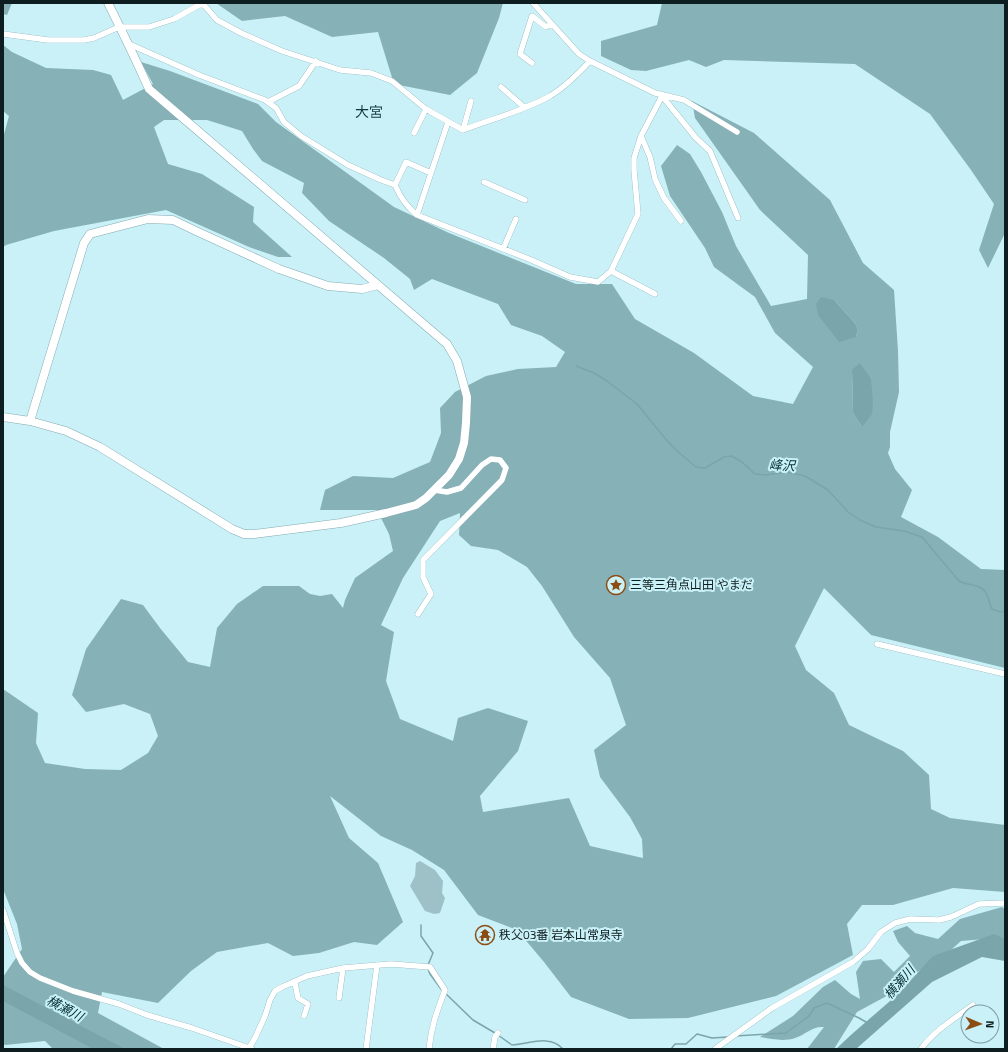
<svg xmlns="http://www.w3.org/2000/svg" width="1008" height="1052" font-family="'Titillium Web','Noto Sans JP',sans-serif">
<rect width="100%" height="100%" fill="#c9f1f7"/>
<!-- green -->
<path fill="#9dc1c6" d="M 420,861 L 435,870 L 443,881 L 442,893 L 445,898 L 440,913 L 434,914 L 425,911 L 410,886 L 415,876 L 416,863 Z"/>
<!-- forest -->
<path fill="#86b1b7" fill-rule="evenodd" d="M 3,3 L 12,3 L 7,15 L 3,14 Z
M 216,3 L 503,3 L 499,18 L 477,73 L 450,95 L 394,84 L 378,32 L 332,37 L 285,16 L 242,21 Z
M 662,3 L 1005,3 L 1005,233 L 988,268 L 979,250 L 994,204 L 971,170 L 930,114 L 855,64 L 724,60 L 706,67 L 689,60 L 646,71 L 631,70 L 601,56 L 601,41 L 657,25 Z
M 3,45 L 12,52 L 46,68 L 93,70 L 111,75 L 123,100 L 153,84 L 141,62 L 170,71 L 258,104 L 276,122 L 394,207 L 449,233 L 576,284 L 612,284 L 635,319 L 694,353 L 753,396 L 793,404 L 813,367 L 775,333 L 755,297 L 714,267 L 705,248 L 670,196 L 661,166 L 677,145 L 690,154 L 701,172 L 722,212 L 736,246 L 771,306 L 807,299 L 808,255 L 760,210 L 695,118 L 692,101 L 754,133 L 830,200 L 863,263 L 894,290 L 898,351 L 899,392 L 890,432 L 890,447 L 888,453 L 895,469 L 912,490 L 901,517 L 938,537 L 981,569 L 1005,570 L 1005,668 L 871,635 L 824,588 L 795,646 L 806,670 L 834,693 L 849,725 L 903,751 L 929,775 L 931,809 L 950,818 L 1005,825 L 1005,892 L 953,888 L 893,905 L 862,905 L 847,924 L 853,955 L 776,996 L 688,1018 L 629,1019 L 571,997 L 544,962 L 517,930 L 478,915 L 444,870 L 412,850 L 381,836 L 330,796 L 349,838 L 378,863 L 403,922 L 377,945 L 354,942 L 319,953 L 293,956 L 268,943 L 217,952 L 191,971 L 158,1003 L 102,992 L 98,1013 L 164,1049 L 53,1049 L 45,1041 L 5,1045 L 3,1043 L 3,977 L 22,949 L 17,924 L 3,889 L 3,689 L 38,713 L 36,743 L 45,763 L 85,769 L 121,770 L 148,753 L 158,736 L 150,714 L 124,704 L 86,712 L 72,695 L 86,649 L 121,599 L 143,605 L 160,628 L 188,662 L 210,667 L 217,628 L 237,604 L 263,586 L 299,586 L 310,594 L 320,596 L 332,594 L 343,608 L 345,600 L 355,578 L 393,551 L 389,534 L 377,510 L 320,510 L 325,490 L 353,476 L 393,478 L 430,462 L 441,433 L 440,408 L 455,392 L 486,376 L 518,369 L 556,367 L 565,352 L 542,336 L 511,325 L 498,304 L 432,279 L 414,290 L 410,279 L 384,258 L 329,221 L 302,193 L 304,183 L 262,161 L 253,149 L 242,131 L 207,120 L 164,120 L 154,127 L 168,164 L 202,174 L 254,207 L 253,222 L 292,257 L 278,257 L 249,247 L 166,210 L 54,231 L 6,245 L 3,247 L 3,138 L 9,116 L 3,111 ZM 834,300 L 855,323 L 858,329 L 856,337 ZM 852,370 L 862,427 L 853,413 ZM 460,513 L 459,535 L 471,546 L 498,550 L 527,567 L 542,586 L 574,637 L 610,678 L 626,725 L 594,750 L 600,777 L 630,817 L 642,839 L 643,858 L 590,846 L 569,798 L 483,812 L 480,796 L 518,751 L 528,721 L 488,708 L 458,718 L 453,741 L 400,719 L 386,681 L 394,632 L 381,625 L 403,578 L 440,521 Z
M 1002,907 L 1005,909 L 1005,940 L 997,938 L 961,941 L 942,958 L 917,972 L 894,992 L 857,1012 L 834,1049 L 807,1049 L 824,1027 C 812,1026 805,1035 795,1038 C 784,1042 771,1039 760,1037 L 793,1016 L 823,987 L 835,980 L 851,994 L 860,999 L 856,972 L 863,961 L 881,959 L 894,972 L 910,956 L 898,942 L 893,931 L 907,926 L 915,933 L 938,939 L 960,919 Z"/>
<!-- water -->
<path fill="#7aa5aa" d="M 821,297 L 834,300 L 855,323 L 858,329 L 856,337 L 839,342 L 818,315 L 816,304 Z
M 860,363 L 871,379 L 873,402 L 872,414 L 862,427 L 853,413 L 852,370 Z
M 994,934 L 1005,939 L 1005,961 L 982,957 L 932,982 L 856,1049 L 836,1049 L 852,1034 L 897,995 L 933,956 Z
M 3,985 L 125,1049 L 93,1049 L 86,1045 L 3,1001 Z"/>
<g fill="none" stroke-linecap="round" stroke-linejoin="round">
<!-- stream -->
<path stroke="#7aa5aa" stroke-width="1.5" d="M 576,366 L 594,373 L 607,381 L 637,404 L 664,437 L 676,450 L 696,467 L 705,468 L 724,457 L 732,456 L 742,462 L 755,474 L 766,475 L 787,472 L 805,476 L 828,490 L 848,512 L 860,520 L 876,527 L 904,531 L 922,537 L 959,581 C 968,586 980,583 986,593 C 989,597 989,603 992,609 L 1000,612 L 1005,611
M 421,925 L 421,936 L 433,953 L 428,965
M 428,969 L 430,974 L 441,989
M 445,993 L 473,1020 L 495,1033
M 498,1035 L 512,1045 C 529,1044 550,1034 563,1049
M 735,1036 L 786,1033 L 809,1016 L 814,1008 L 827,1003 L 859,1018 L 866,1022
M 671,1049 L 675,1044 L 686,1044 L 697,1034 L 712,1038 L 728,1037"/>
<!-- street casing -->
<g stroke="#85abb1" stroke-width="6">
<path id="street" d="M 533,3 L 579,54 L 590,61 L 655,93 L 684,100 L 737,132
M 3,34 L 48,40 L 84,40 L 94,38 L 119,27 L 149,27 L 174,19 L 199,5 L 204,5 L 217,20 L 241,33 L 282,51 L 340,70 L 371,73 L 392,81 L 426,109 L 463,130 C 492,119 523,111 550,96 C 565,87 578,74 590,61
M 129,44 L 199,75 L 265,100 L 276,108 L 284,122 L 301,136 L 348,165 L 381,180 L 395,185 C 400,197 407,207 417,215 L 529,259 L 570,277 L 598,282 L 611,271 L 638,214 L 634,170 L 634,158 L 641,136 L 662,96
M 532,63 L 520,54 L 532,16 L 546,27 L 551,24
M 501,87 L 524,107
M 662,96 L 696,138 L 710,151 L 738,218
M 268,102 L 299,86 L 316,61
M 463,130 L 471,101
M 414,133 L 426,109
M 641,136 L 650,157 L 655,179 L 664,198 L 681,221
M 484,182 L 525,200
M 395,185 L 406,162 L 431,173
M 417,215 L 448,122
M 503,249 L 516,219
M 611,271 L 655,294
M 418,614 L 431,594 L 423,577 L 423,560 L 502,480 L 506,468 L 500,460 L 491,459 L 482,465 L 461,488 L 447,492 L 434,490
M 877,644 L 1005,674
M 3,910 L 17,953 L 22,963 L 30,972 L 40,978 L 73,991 L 119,1004 L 147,1015 L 192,1028 L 252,1049
M 295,983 L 298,998 L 308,1004 L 304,1016
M 339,998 L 343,968
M 249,1048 L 255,1038 L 265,1016 L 270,1000 L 275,991 L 282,987 L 307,976 L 343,968 L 391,964 L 430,967 L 445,990 C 437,1011 431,1027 429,1049
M 366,1049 L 377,965
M 493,1049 L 495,1037 L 498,1033
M 715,1049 L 772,1008 L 853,962 L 868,949 L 881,932 L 895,923 L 910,919 L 939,920 L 951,917 L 979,904 L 1005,903
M 921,1049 C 934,1031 955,1018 973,1005"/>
</g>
<!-- secondary casing -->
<g stroke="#85abb1" stroke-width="9">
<path id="secondary" d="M 3,417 L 30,421 L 66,431 L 100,447 L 232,529 L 244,534 L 254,534 L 341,523 L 386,513 L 416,505 L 426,498 L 449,475 L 459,459 L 464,443 L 466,423 L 467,397 L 457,361 L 447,344 L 149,89 C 136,60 122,31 108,3
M 30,421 L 84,243 L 90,234 L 148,219 L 173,220 L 196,231 L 279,269 L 328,286 L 362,289 L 378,285"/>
</g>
<!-- street -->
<use href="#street" stroke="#fff" stroke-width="5.5"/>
<!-- secondary -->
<use href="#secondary" stroke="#fff" stroke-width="8"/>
</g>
<!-- icons -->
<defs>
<g id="sight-ring" transform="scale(1)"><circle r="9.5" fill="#c9f1f7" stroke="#8c4d14" stroke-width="1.5"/><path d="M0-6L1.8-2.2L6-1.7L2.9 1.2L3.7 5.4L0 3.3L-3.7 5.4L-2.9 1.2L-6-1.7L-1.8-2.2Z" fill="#8c4d14"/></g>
<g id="temple-ring" transform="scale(1)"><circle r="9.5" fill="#c9f1f7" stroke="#8c4d14" stroke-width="1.5"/><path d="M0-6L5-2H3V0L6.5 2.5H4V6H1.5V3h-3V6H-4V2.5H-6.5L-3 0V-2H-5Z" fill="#8c4d14"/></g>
</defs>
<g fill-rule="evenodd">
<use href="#sight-ring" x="616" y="585"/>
<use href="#temple-ring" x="485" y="935"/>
</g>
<g text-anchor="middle" stroke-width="4" stroke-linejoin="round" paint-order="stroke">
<!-- poi labels -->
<g font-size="12" fill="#0e1d1f" stroke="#c9f1f7" text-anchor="start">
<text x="630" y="589">三等三角点山田 やまだ</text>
<text x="499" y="939">秩父03番 岩本山常泉寺</text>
</g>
<!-- water labels -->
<g font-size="13" font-style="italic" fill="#043035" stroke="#c9f1f7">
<text transform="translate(782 465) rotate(2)" y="5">峰沢</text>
<text transform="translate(899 982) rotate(-49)" y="5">横瀬川</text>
<text transform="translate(65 1008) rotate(28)" y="5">横瀬川</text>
</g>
<!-- quarter labels -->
<g font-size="14" fill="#11363a" stroke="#c9f1f7">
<text x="369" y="117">大宮</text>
</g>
</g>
<!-- border -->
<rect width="1008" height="1052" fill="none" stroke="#0e1d1f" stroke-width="8"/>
<!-- north arrow -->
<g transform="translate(980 1024) rotate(92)"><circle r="19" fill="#c9f1f7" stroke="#7e9ca1"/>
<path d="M0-3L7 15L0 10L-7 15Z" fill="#8c4d14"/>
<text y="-6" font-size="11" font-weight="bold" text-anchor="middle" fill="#0e1d1f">N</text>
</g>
</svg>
